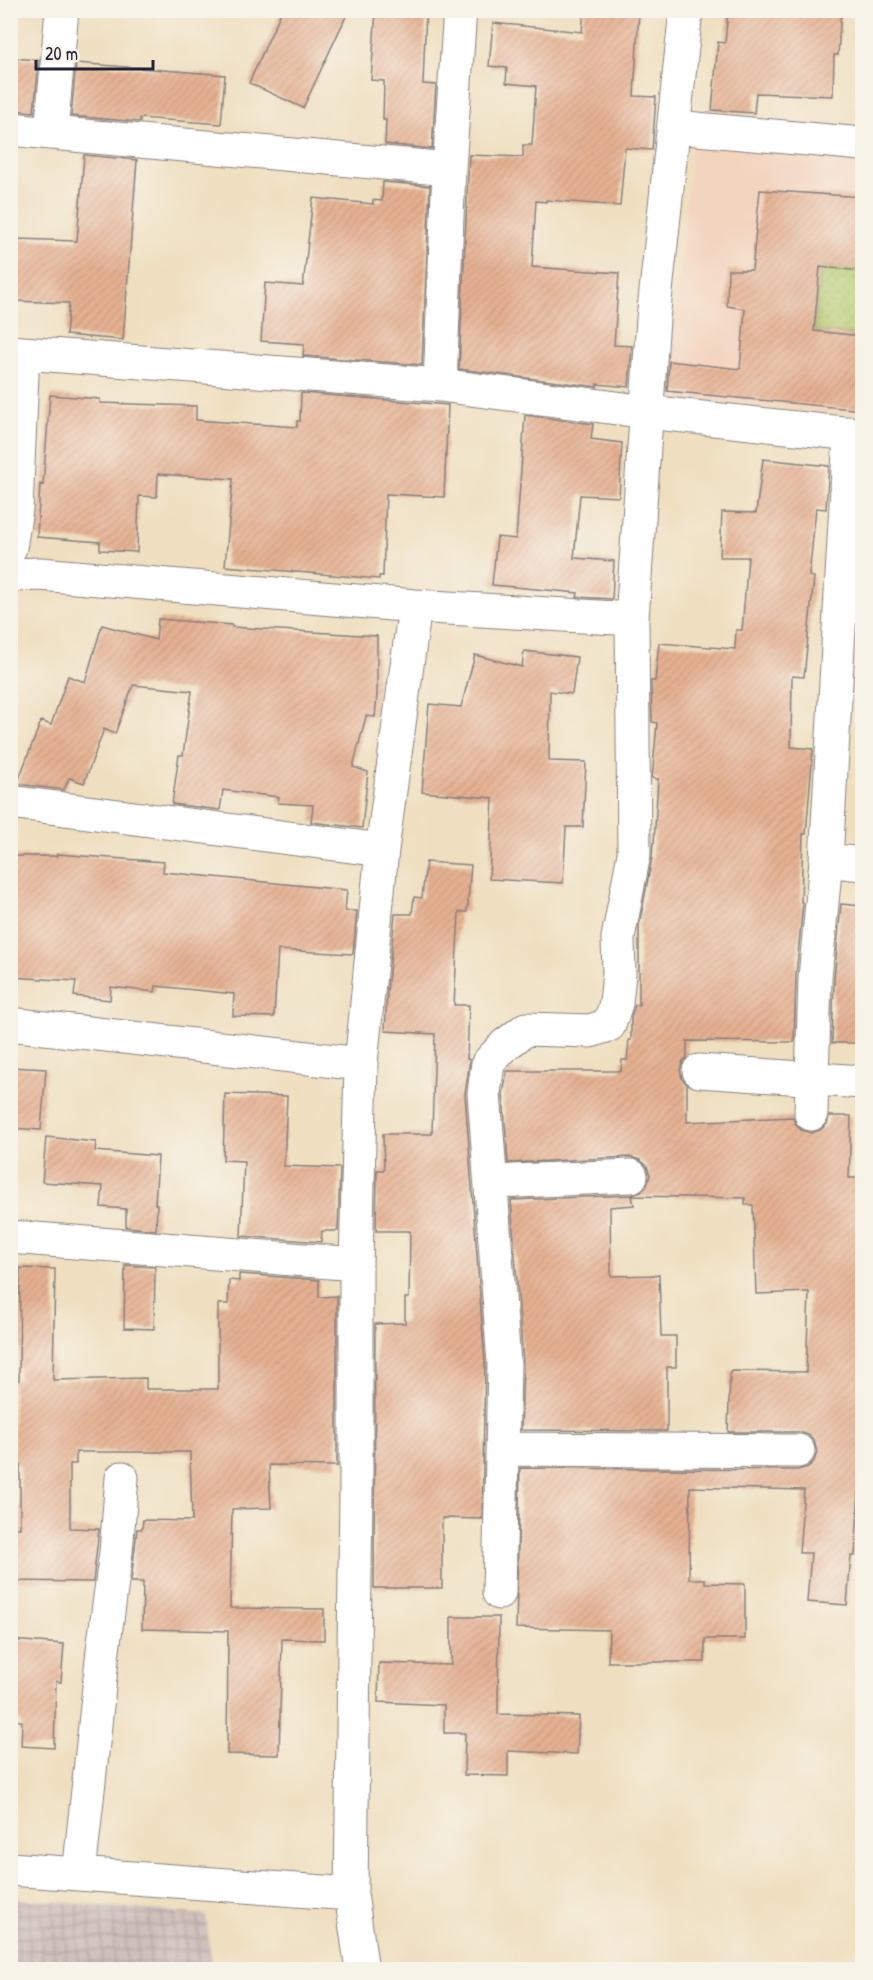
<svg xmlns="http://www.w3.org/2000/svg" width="873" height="1980" font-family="'Patrick Hand',sans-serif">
<defs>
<pattern id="industrial-grid" width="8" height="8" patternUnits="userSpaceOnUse" patternTransform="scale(1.5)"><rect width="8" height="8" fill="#cfc0bb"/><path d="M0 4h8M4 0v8" fill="none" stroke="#b1a5a2"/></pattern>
<pattern id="park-dots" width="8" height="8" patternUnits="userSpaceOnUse" patternTransform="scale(1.5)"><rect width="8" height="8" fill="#b3c96d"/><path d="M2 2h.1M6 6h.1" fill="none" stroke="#9aac5f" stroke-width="1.8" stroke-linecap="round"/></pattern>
<pattern id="building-hatch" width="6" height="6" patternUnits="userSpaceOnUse" patternTransform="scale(1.5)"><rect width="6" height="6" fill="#e6b192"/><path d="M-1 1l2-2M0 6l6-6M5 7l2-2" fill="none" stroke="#c5987f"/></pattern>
</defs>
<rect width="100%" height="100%" fill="#f7f3e8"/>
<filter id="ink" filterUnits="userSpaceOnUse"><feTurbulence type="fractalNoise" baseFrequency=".0167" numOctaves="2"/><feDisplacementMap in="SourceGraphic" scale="12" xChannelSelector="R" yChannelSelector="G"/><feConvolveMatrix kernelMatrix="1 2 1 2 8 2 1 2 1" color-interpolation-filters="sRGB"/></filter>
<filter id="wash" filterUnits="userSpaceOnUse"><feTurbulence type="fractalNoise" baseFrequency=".008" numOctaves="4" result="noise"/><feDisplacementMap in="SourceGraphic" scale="24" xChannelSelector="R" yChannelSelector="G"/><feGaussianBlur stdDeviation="1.35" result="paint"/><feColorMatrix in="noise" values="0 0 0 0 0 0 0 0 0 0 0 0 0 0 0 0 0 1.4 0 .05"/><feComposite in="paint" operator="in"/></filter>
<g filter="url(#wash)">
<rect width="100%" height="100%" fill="#efdfc0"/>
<!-- built -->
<path fill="#f3d4bf" d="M 693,138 L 862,155 L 862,416 L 667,399 Z"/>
<!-- industrial -->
<path fill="url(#industrial-grid)" d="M 10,1898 L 206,1915 L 212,1969 L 11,1969 Z"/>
<!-- park -->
<path fill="url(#park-dots)" stroke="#6a7654" stroke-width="1.5" d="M 820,267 L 862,271 L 862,336 L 814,331 Z"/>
<g id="blocks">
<!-- building -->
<path fill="url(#building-hatch)" d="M 282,10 L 349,10 L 303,108 L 249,83 Z
M 376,10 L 426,10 L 423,84 L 436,85 L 432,149 L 385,144 L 386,120 L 383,120 L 384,81 L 371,80 Z
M 584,10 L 639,10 L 634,96 L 656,97 L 652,150 L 625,148 L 620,206 L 546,200 L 546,202 L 536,201 L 532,267 L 619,273 L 614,345 L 632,346 L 629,387 L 597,384 L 597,387 L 459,369 L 469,155 L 523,157 L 523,145 L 532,145 L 536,86 L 506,83 L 507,68 L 489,66 L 493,23 L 582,32 Z
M 728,10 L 841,10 L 838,55 L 834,55 L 833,96 L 756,93 L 754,113 L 712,110 L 718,42 L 725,43 Z
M 10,58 L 39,60 L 34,112 L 10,110 Z
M 76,63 L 225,75 L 221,124 L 140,118 L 140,122 L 71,116 Z
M 84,155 L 137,160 L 123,340 L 66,335 L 69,303 L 14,301 L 17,239 L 77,241 Z
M 383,182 L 430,186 L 422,365 L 303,356 L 304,344 L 261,341 L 265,283 L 303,286 L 313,198 L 373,204 L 373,200 L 382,201 Z
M 760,190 L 862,197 L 862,271 L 820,267 L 814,331 L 862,336 L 862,410 L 667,391 L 669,361 L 740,369 L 745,309 L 727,306 L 728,270 L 752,270 Z
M 301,393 L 448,405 L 444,497 L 386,494 L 383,576 L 379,576 L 379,579 L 225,566 L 233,479 L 158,474 L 157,497 L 139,496 L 137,552 L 100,550 L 100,542 L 37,537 L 40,484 L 43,485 L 50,395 L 100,399 L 100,403 L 196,406 L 196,420 L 297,427 L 297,421 L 300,421 Z
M 525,415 L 593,424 L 591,439 L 622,443 L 619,497 L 580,495 L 574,558 L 614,561 L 612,599 L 577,597 L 578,593 L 492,585 L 497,537 L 516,539 Z
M 763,459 L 829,466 L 826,509 L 816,508 L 809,576 L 814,577 L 804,677 L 792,676 L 791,747 L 813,749 L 806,834 L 803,834 L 801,902 L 803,903 L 796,976 L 794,1042 L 687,1041 L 687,1058 L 683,1061 L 680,1070 L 682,1079 L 687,1084 L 687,1122 L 793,1117 L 795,1123 L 801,1130 L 811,1133 L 820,1130 L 827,1124 L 829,1116 L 851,1116 L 849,1178 L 859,1178 L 858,1285 L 862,1285 L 862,1492 L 859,1492 L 855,1556 L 851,1556 L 847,1605 L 807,1602 L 811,1553 L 799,1553 L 804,1490 L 690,1487 L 689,1579 L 705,1579 L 705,1583 L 745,1584 L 745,1639 L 705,1639 L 705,1662 L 608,1662 L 609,1630 L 516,1628 L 520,1468 L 798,1470 L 808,1467 L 814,1461 L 817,1452 L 814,1441 L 808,1435 L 799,1432 L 728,1432 L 730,1371 L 806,1372 L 809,1292 L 756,1294 L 753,1205 L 745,1205 L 745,1198 L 632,1196 L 634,1205 L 610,1207 L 611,1276 L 659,1275 L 661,1336 L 676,1336 L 676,1367 L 667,1367 L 667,1431 L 521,1430 L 523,1363 L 511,1200 L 632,1195 L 641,1192 L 647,1185 L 650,1175 L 647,1166 L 640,1160 L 630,1157 L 508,1163 L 503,1094 L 507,1071 L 621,1071 L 622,1060 L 627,1060 L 629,1040 L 631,1040 L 631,1017 L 635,1005 L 639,1005 L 639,926 L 652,858 L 653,843 L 654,843 L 658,779 L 652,778 L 657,723 L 652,722 L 651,681 L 655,681 L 659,643 L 735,649 L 736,630 L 742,630 L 748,557 L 720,557 L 722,512 L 756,513 Z
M 158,619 L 232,625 L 232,627 L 377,636 L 377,695 L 375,717 L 366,716 L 353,767 L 368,772 L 362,828 L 311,822 L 313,805 L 278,803 L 279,797 L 223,790 L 220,810 L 172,804 L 179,755 L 183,755 L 192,691 L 133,685 L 115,734 L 104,729 L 84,783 L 69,778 L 64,790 L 17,784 L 41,721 L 51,725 L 68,676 L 85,682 L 102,625 L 156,640 Z
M 524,651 L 577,657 L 572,694 L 550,691 L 549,761 L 586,762 L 583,827 L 566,827 L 563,883 L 489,879 L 493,798 L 422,792 L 429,704 L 461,707 L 475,655 L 522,667 Z
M 57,854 L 164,862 L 163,872 L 347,890 L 345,911 L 357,911 L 353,954 L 278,950 L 274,1017 L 233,1016 L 234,994 L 156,986 L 155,992 L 111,987 L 110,1000 L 74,996 L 76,981 L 10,977 L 10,856 L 57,856 Z
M 426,862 L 471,865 L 467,912 L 459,912 L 454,1005 L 469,1005 L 467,1059 L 470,1060 L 465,1094 L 485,1364 L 482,1519 L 442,1518 L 442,1588 L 374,1588 L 375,1324 L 405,1323 L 405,1298 L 409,1298 L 410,1231 L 376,1231 L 377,1170 L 384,1170 L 383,1134 L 432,1134 L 435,1034 L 385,1031 L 387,992 L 395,914 L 412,914 L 414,897 L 422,898 Z
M 841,904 L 862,906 L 862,1043 L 832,1043 L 834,979 Z
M 10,1067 L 46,1069 L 41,1130 L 10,1128 Z
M 225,1094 L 287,1096 L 284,1166 L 340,1168 L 338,1231 L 322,1231 L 321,1242 L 241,1236 L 244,1161 L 223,1160 Z
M 46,1137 L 96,1142 L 95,1151 L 158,1156 L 155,1204 L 157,1204 L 156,1230 L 126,1227 L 126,1209 L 101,1207 L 103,1186 L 42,1182 Z
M 125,1265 L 155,1267 L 154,1329 L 124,1328 Z
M 20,1268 L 55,1269 L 53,1380 L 146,1378 L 146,1389 L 218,1389 L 218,1304 L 228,1304 L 229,1280 L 239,1281 L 239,1274 L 319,1280 L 319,1297 L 337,1296 L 337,1466 L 269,1465 L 271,1508 L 232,1509 L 230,1608 L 324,1609 L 324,1640 L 282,1639 L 279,1755 L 227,1754 L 228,1631 L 142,1629 L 143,1582 L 131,1582 L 137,1529 L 142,1529 L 143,1520 L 192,1521 L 190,1452 L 76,1452 L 76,1464 L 70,1464 L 70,1528 L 99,1529 L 93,1582 L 10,1581 L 10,1528 L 20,1528 L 20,1464 L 14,1464 L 13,1380 L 19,1380 Z
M 451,1617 L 499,1617 L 498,1714 L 579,1716 L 577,1754 L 508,1751 L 508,1776 L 464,1775 L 465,1733 L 444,1733 L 444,1705 L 378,1702 L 379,1663 L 451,1665 Z
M 10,1640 L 64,1644 L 61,1682 L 56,1681 L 54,1748 L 21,1746 L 22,1721 L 10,1721 Z"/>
</g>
</g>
<g filter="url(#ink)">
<use href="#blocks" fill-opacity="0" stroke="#88807e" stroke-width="1.5"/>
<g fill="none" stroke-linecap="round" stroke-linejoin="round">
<!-- minor casing -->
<g stroke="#88807e" stroke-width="35">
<path id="minor" d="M 675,127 L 862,144
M 10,129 L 51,133 L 62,10
M 51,133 L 449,169
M 10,352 L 440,385 L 647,412 L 862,435
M 440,385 L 449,169 L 460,10
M 10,548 L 16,509 L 23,353
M 10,575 L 40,574 L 415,606 L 632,619
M 10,802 L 382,850
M 826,860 L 862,864
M 10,1024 L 361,1064
M 699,1071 L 862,1082
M 811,1114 L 815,978 L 826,860 L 850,433
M 492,1182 L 631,1176
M 10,1237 L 356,1264
M 504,1449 L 798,1451
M 499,1593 L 504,1364 L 484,1093 L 488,1063 L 505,1045 L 526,1029 L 590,1031 L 609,1025 L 616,1003 L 619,974 L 618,938 L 634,854 L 632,619 L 653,319 L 686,10
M 10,1869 L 351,1894
M 79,1874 L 103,1650 L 116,1552 L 122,1478
M 362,1970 L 351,1894 L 356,1492 L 356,1264 L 361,1064 L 382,850 L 415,606"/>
</g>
<!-- minor -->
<use href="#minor" stroke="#fff" stroke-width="33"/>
</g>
</g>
<!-- margin -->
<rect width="873" height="1980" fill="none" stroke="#f7f3e8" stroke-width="36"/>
<!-- scale -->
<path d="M36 60v9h117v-9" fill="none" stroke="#22223b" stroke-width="3"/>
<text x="45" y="60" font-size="18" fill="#22223b" stroke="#f7f3e8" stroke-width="4.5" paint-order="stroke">20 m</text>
</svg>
